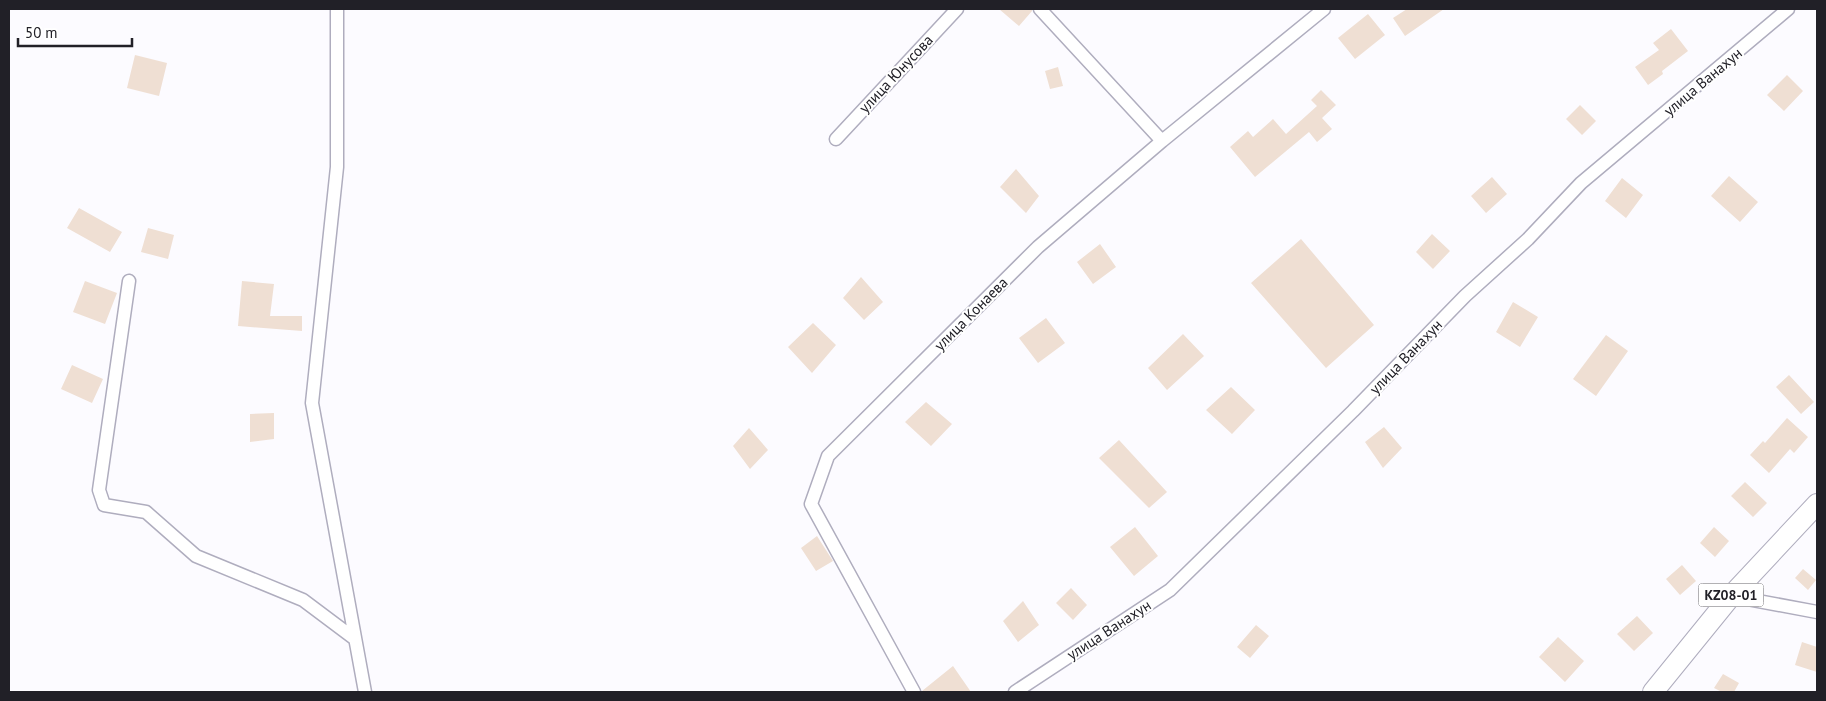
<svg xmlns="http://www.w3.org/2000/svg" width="1826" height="701" font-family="'PT Sans',sans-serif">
<rect width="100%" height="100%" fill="#fcfbff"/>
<!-- building -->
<path fill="#efdfd3" d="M 999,9 L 1032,9 L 1032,11 L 1019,26 Z
M 1407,9 L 1444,9 L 1405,36 L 1393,18 Z
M 1368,14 L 1385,35 L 1355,59 L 1338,38 Z
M 1671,29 L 1688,51 L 1662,71 L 1663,74 L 1648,85 L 1635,67 L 1659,50 L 1653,43 Z
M 135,55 L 167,63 L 159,96 L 127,88 Z
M 1058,67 L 1063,86 L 1050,89 L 1045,71 Z
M 1787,75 L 1803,91 L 1784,111 L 1767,95 Z
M 1321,90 L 1336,105 L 1322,118 L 1332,129 L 1317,142 L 1309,132 L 1255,177 L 1230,147 L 1248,131 L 1253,137 L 1273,119 L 1286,134 L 1317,106 L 1311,100 Z
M 1580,105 L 1596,121 L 1582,135 L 1566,119 Z
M 1016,169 L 1039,196 L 1026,213 L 1000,187 Z
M 1729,176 L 1758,202 L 1740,222 L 1711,196 Z
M 1492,177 L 1507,194 L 1486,213 L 1471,196 Z
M 1622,178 L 1643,195 L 1626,218 L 1605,201 Z
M 79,208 L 122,232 L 110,252 L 67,228 Z
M 148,228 L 174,235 L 168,259 L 141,252 Z
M 1432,234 L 1450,251 L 1433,269 L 1416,252 Z
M 1301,239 L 1374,325 L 1326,368 L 1251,283 Z
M 1100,244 L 1116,267 L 1093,284 L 1077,262 Z
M 861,277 L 883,302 L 864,320 L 843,298 Z
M 85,281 L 117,293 L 105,324 L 73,312 Z
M 242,281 L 274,284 L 270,316 L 302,316 L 302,331 L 238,326 Z
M 1513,302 L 1538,317 L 1520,347 L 1496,332 Z
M 1046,318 L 1065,343 L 1038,363 L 1019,338 Z
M 813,323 L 836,345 L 812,373 L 788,347 Z
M 1183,334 L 1204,356 L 1167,390 L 1148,368 Z
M 1606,335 L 1628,351 L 1596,396 L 1573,379 Z
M 72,365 L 103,379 L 92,403 L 61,389 Z
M 1789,375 L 1814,402 L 1801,414 L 1776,387 Z
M 1231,387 L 1255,410 L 1232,434 L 1206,410 Z
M 926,402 L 952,424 L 931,446 L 905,422 Z
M 274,413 L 274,439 L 250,442 L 250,414 Z
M 1787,418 L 1808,437 L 1794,453 L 1790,449 L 1769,473 L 1750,455 L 1763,441 L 1765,443 Z
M 1384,427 L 1402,448 L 1383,468 L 1365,442 Z
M 749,428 L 768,450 L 750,469 L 733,446 Z
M 1119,440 L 1167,492 L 1149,508 L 1099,458 Z
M 1745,482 L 1767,503 L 1753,517 L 1731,496 Z
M 1135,527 L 1158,556 L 1134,576 L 1110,547 Z
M 1714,527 L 1729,541 L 1715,557 L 1700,543 Z
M 817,536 L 833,561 L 816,571 L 801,548 Z
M 1682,565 L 1696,581 L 1680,595 L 1666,579 Z
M 1803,569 L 1816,580 L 1808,590 L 1795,578 Z
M 1071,588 L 1087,605 L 1073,620 L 1056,603 Z
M 1023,601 L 1039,625 L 1018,642 L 1003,621 Z
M 1637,616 L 1653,633 L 1634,651 L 1617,634 Z
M 1256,625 L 1269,636 L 1250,658 L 1237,647 Z
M 1558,637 L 1584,661 L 1565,682 L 1539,657 Z
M 1802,642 L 1817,647 L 1817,672 L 1795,665 Z
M 953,666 L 971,692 L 922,692 L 922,691 Z
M 1723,674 L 1739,683 L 1734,692 L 1722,692 L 1714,688 Z"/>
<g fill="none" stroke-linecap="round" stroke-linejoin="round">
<!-- street casing -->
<g stroke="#afadbe" stroke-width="15">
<path id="street" d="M 337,9 L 337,167 L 312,403 L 365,692
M 1040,9 L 1162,141
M 836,139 L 957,9
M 129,281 L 99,490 L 104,505 L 146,512 L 196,556 L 303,600 L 355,639
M 1731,596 L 1817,612
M 914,692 L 811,504 L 828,456 L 1038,247 L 1162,141 L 1324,9
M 1015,692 L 1170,590 L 1353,411 L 1465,296 L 1528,239 L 1581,183 L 1788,9"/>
</g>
<!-- primary casing -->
<g stroke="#afadbe" stroke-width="22">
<path id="primary" d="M 1653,692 L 1731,596 L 1817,504"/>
</g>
<!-- street -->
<use href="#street" stroke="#fff" stroke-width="12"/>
<!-- primary -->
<use href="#primary" stroke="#fff" stroke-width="20"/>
</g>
<g text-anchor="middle" stroke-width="4" stroke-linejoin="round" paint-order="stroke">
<!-- shield labels -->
<rect fill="#fff" stroke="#646368" stroke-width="1" x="1698.5" y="583.5" width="65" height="23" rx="4"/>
<g font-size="14" font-weight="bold" fill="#212027">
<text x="1731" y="600">KZ08-01</text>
</g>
<!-- street labels -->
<g font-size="15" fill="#212027" stroke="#fff">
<text transform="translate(896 74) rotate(-47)" y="5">улица Юнусова</text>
<text transform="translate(1703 82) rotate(-40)" y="5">улица Ванахун</text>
<text transform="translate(971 314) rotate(-45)" y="5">улица Конаева</text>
<text transform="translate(1406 357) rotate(-46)" y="5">улица Ванахун</text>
<text transform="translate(1109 630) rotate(-33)" y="5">улица Ванахун</text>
</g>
</g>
<!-- border -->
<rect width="1826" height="701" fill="none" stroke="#212027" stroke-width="20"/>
<!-- scale -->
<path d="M18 38v8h114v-8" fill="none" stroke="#212027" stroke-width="2.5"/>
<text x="25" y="38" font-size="15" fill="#212027" stroke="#ffffff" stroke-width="4" paint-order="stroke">50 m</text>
</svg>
